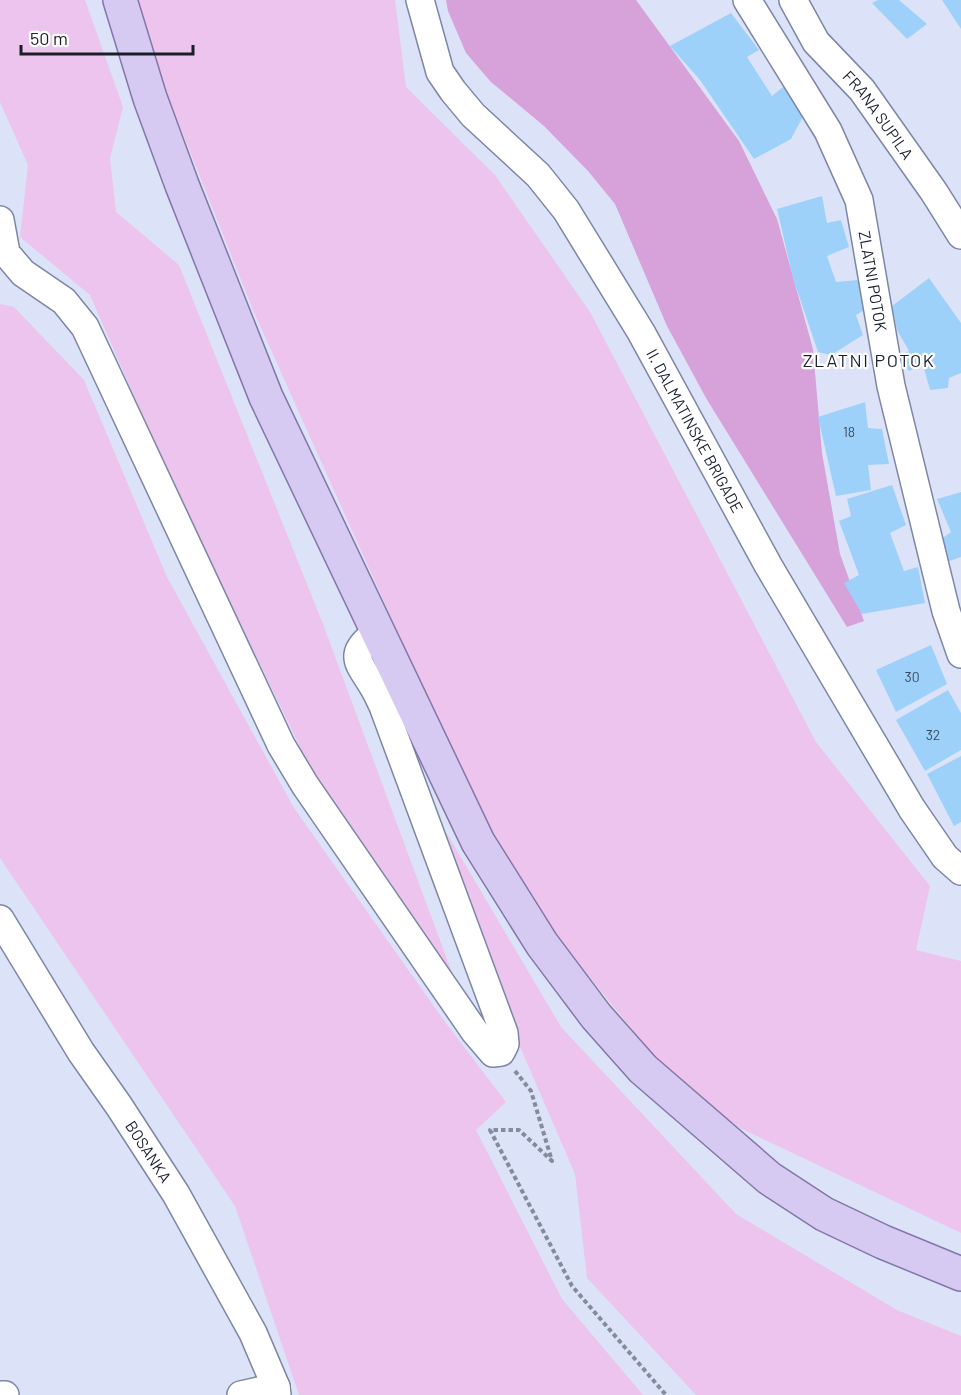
<svg xmlns="http://www.w3.org/2000/svg" width="961" height="1395" font-family="Barlow,sans-serif">
<rect width="100%" height="100%" fill="#dce3f8"/>
<!-- green -->
<path fill="#ecc4ed" d="M 0,0 L 85,0 L 123,107 L 110,158 L 116,212 L 179,265 L 323,624 L 454,978 L 312,772 L 162,460 L 90,295 L 20,237 L 28,165 L 0,102 Z
M 132,0 L 395,0 L 406,87 L 495,175 L 590,312 L 816,742 L 930,886 L 916,950 L 961,961 L 961,1233 L 740,1128 L 672,1078 L 542,919 L 466,784 L 253,310 L 142,31 Z
M 0,304 L 14,307 L 84,380 L 167,577 L 294,808 L 445,1022 L 506,1102 L 476,1130 L 562,1299 L 643,1395 L 299,1395 L 235,1206 L 0,858 Z
M 446,832 L 561,1027 L 736,1214 L 897,1310 L 961,1336 L 961,1395 L 696,1395 L 587,1278 L 575,1174 L 521,1049 Z"/>
<!-- forest -->
<path fill="#d7a1d9" d="M 446,0 L 636,0 L 739,141 L 777,219 L 813,349 L 822,453 L 840,554 L 864,621 L 847,627 L 706,398 L 667,326 L 615,204 L 588,171 L 544,126 L 491,82 L 466,53 L 448,11 Z"/>
<!-- building -->
<path fill="#9ed1fa" d="M 878,0 L 899,0 L 927,24 L 907,39 L 872,3 Z
M 942,0 L 961,0 L 961,29 Z
M 731,13 L 759,50 L 747,57 L 772,96 L 788,83 L 806,111 L 791,139 L 754,159 L 700,80 L 670,46 Z
M 822,196 L 827,223 L 841,220 L 849,247 L 827,256 L 836,282 L 858,280 L 868,308 L 856,315 L 863,335 L 831,355 L 818,352 L 793,278 L 777,209 Z
M 929,278 L 961,323 L 961,373 L 949,378 L 948,388 L 930,390 L 923,365 L 909,371 L 898,356 L 909,351 L 897,330 L 892,306 Z
M 865,402 L 868,428 L 882,429 L 889,464 L 868,465 L 871,490 L 836,496 L 818,417 Z
M 892,485 L 906,525 L 890,533 L 904,571 L 918,567 L 925,603 L 862,614 L 844,583 L 859,575 L 839,521 L 851,516 L 847,499 Z
M 961,492 L 961,557 L 944,563 L 937,542 L 951,532 L 937,499 Z
M 931,645 L 947,684 L 896,712 L 876,670 Z
M 948,690 L 961,713 L 961,750 L 925,771 L 896,720 Z
M 961,756 L 961,822 L 954,826 L 927,774 Z"/>
<g fill="none" stroke-linecap="round" stroke-linejoin="round">
<!-- minor casing -->
<g stroke="#7c86a6" stroke-width="30">
<g id="minor">
<path id="s1" d="M 420,0 L 440,72 L 453,91 L 473,115 L 538,175 L 566,210 L 641,332 L 768,565 L 912,809 L 945,857 L 961,871"/>
<path id="s2" d="M 747,0 L 828,131 L 859,200 L 891,386 L 946,611 L 961,654"/>
<path id="s3" d="M 793,0 L 816,42 L 862,90 L 934,192 L 961,235"/>
<path d="M 0,220 L 6,253 L 23,273 L 64,301 L 85,327 L 281,745 L 305,785 L 475,1032 L 493,1053 L 501,1052 L 505,1044 L 504,1033 L 383,706 C 380,700 377,693 374,688 C 358,661 346,655 378,631"/>
<path id="s4" d="M 0,919 L 81,1052 L 119,1106 L 176,1194 L 253,1333 L 276,1387 L 277,1395"/>
<path d="M 0,1395 L 5,1395"/>
<path d="M 241,1395 L 276,1387"/>
</g>
</g>
<!-- major casing -->
<g stroke="#8377a7" stroke-width="36">
<path id="major" d="M 120,0 L 150,98 L 182,185 L 266,397 L 478,842 L 542,944 L 596,1016 L 643,1069 L 769,1178 L 824,1214 L 883,1242 L 961,1274"/>
</g>
<!-- path -->
<path stroke="#858b9c" stroke-width="4" stroke-dasharray="4.5 3" stroke-linecap="butt" d="M 515,1071 L 531,1091 L 552,1161 L 519,1130 L 490,1130 L 572,1286 L 666,1395"/>
<!-- minor -->
<use href="#minor" stroke="#fff" stroke-width="27"/>
<!-- major -->
<use href="#major" stroke="#d6caf2" stroke-width="33"/>
</g>
<g text-anchor="middle" stroke-width="4.5" stroke-linejoin="round" paint-order="stroke">
<!-- number labels -->
<g font-size="14" fill="#3b4b5e">
<text x="849" y="437">18</text>
<text x="912" y="682">30</text>
<text x="933" y="740">32</text>
</g>
<!-- street labels -->
<g font-size="16" fill="#1a1e2a" stroke="#fff">
<text dy="6" stroke="none"><textPath href="#s3" startOffset="144">FRANA SUPILA</textPath></text>
<text dy="6" stroke="none"><textPath href="#s2" startOffset="312">ZLATNI POTOK</textPath></text>
<text dy="6" stroke="none"><textPath href="#s1" startOffset="518">II. DALMATINSKE BRIGADE</textPath></text>
<text dy="6" stroke="none"><textPath href="#s4" startOffset="276">BOSANKA</textPath></text>
</g>
<!-- neighbourhood labels -->
<g font-size="18" letter-spacing="1.5" fill="#1a1e2a" stroke="#fff">
<text x="869" y="367">ZLATNI POTOK</text>
</g>
</g>
<!-- scale -->
<path d="M21 45v9h172v-9" fill="none" stroke="#1a1e2a" stroke-width="3"/>
<text x="30" y="45" font-size="18" fill="#1a1e2a" stroke="#ffffff" stroke-width="4.5" paint-order="stroke">50 m</text>
</svg>
